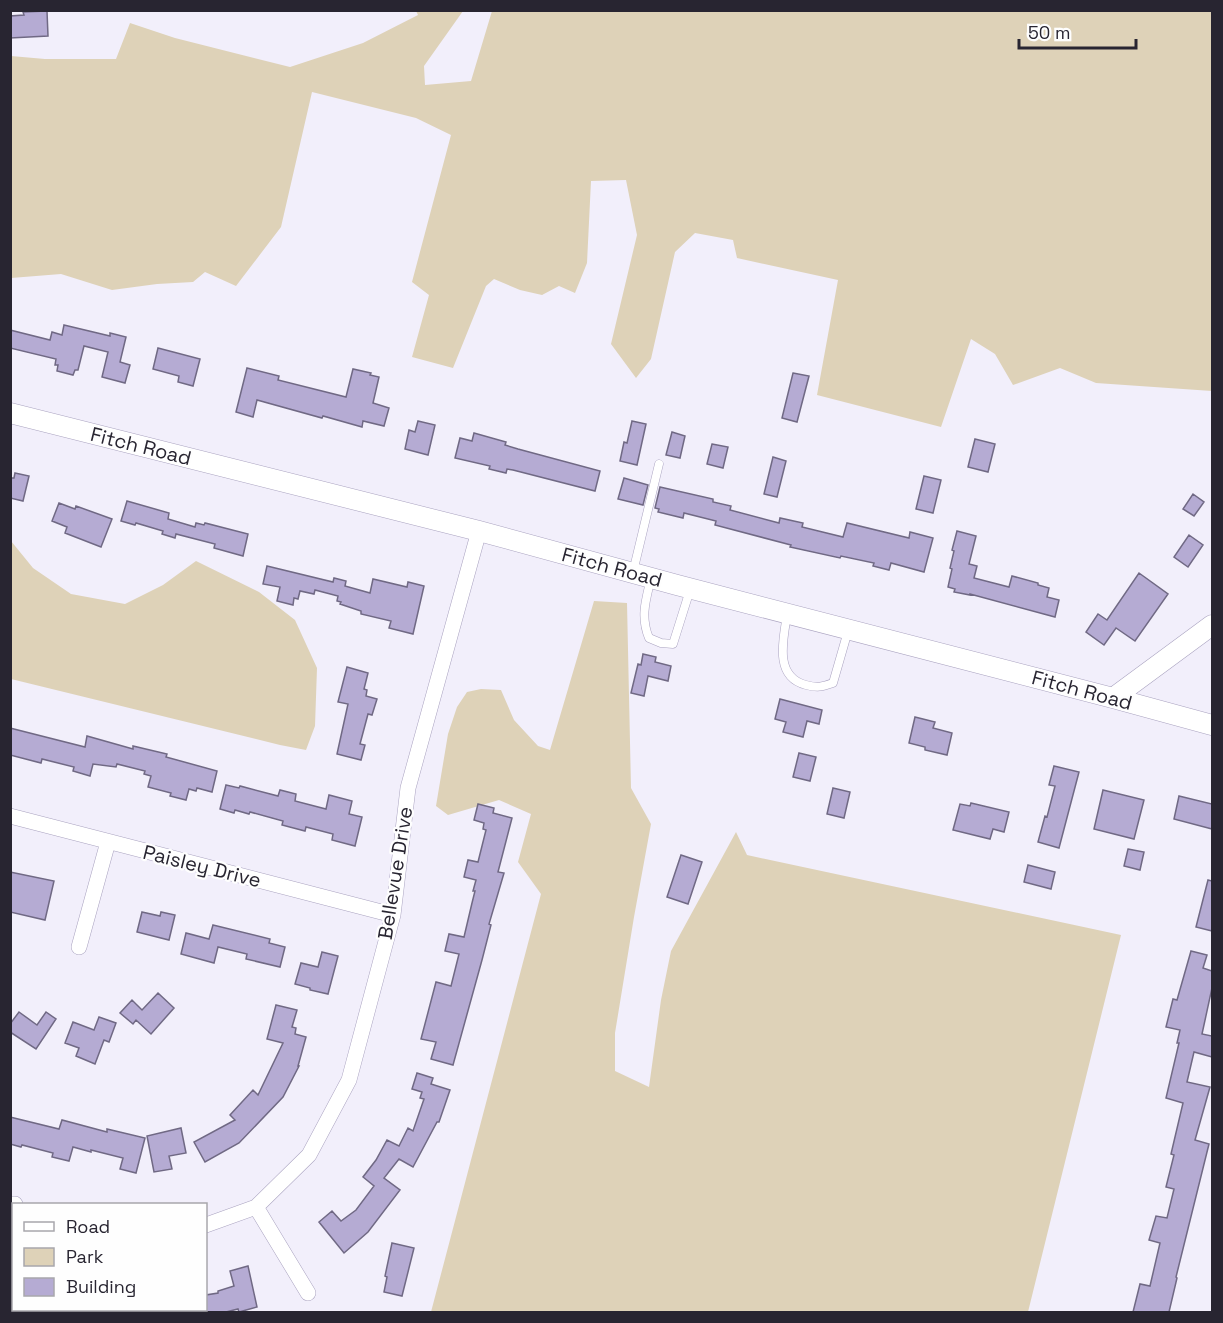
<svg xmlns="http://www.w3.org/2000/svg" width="1223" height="1323" font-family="'Space Grotesk',sans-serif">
<rect width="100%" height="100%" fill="#f2effb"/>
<!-- green -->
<path fill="#ded2b8" d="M 416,11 L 463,11 L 424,66 L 425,85 L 471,81 L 492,11 L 1212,11 L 1212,391 L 1096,383 L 1060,368 L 1013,385 L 995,354 L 971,339 L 941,427 L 817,395 L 838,280 L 737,258 L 733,240 L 695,233 L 675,252 L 651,359 L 636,378 L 611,344 L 637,235 L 626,180 L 591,181 L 587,263 L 575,293 L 559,286 L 542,295 L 520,290 L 494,279 L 486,286 L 453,368 L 412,357 L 429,295 L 412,282 L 451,135 L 416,118 L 312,92 L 281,227 L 236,286 L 205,272 L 193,282 L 157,284 L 112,290 L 61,274 L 11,278 L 11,56 L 45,59 L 116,59 L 130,23 L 175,38 L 290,67 L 363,43 L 418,15 Z
M 11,541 L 33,568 L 71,594 L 125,604 L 163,585 L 196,561 L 259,592 L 295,620 L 317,668 L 315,726 L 306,750 L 280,745 L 11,679 Z
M 594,601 L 627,603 L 631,788 L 651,824 L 634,917 L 615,1033 L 615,1071 L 649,1087 L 661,1000 L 671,951 L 736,832 L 747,855 L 1121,935 L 1028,1312 L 431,1312 L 541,894 L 518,862 L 531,814 L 499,800 L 448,815 L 436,806 L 448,734 L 457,707 L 467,692 L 481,689 L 501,690 L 514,720 L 538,746 L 550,750 Z"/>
<!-- building -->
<path fill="#b5abd3" stroke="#706984" stroke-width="1.5" d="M 47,11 L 48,36 L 10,38 L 10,16 L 24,15 L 23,12 Z
M 64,325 L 110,336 L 110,333 L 126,337 L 120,362 L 130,365 L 125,383 L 102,377 L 108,352 L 84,346 L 78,370 L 75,370 L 73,375 L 57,371 L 58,365 L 55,365 L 56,359 L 10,348 L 10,330 L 50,340 L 52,332 L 62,335 Z
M 158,348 L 200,359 L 193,386 L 178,382 L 179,376 L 153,369 Z
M 247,368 L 279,376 L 278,380 L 346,397 L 353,369 L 371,373 L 370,375 L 379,377 L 373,403 L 389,408 L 384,426 L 363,421 L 362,427 L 323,416 L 322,418 L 257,400 L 253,417 L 236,412 Z
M 793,373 L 809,376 L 797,422 L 782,418 Z
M 418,421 L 435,425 L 428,455 L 405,449 L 409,430 L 415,432 Z
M 632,421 L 646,424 L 637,465 L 620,461 L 624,442 L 627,443 Z
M 672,432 L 685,436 L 680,458 L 666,455 Z
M 474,433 L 506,442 L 505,445 L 518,449 L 600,471 L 595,491 L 513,470 L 507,469 L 506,473 L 489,469 L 490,466 L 455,458 L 460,438 L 472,441 Z
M 975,439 L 995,444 L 988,472 L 968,467 Z
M 712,444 L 728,447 L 723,468 L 707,464 Z
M 773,457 L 786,461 L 777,497 L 764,494 Z
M 15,473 L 29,476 L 23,501 L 10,498 L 10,478 L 14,478 Z
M 924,476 L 941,480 L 933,513 L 916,509 Z
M 624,478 L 648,485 L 643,505 L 618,499 Z
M 660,487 L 713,499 L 713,502 L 731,506 L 730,510 L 779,523 L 780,518 L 803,523 L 802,527 L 843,537 L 847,523 L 909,538 L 910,532 L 933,538 L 924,572 L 891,563 L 889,570 L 873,566 L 874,563 L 841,556 L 840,558 L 790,547 L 791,545 L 715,525 L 716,521 L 684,513 L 683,518 L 658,512 L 659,509 L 655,508 Z
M 1193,494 L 1204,502 L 1194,516 L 1183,509 Z
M 127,501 L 169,513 L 168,519 L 195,527 L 196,523 L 204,525 L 205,523 L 248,534 L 243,556 L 214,548 L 215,544 L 176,534 L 175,538 L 162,534 L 163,531 L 136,523 L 135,525 L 121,521 Z
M 59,503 L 75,509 L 76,506 L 112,519 L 101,547 L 65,533 L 67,527 L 52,521 Z
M 957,531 L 976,536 L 969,564 L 977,566 L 974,578 L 1009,587 L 1012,576 L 1038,583 L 1038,585 L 1049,588 L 1047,597 L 1059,600 L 1055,617 L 970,594 L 970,595 L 954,592 L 955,589 L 948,587 L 952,569 L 950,568 L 954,551 L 952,550 Z
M 1189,535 L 1203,545 L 1188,567 L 1174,557 Z
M 267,566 L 333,582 L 334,578 L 346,581 L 345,586 L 370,593 L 373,579 L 407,587 L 408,582 L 424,586 L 413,634 L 389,628 L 391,621 L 361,614 L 361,611 L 340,604 L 341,602 L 337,601 L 338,596 L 315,590 L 314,594 L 300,591 L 298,599 L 294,598 L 293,605 L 277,601 L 280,587 L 263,584 Z
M 1139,573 L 1168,594 L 1135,641 L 1116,628 L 1104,645 L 1086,632 L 1098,614 L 1107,620 Z
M 643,654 L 656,657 L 655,662 L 671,666 L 668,681 L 648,676 L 644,696 L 631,693 L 638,664 L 641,665 Z
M 347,667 L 368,673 L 364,689 L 367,690 L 366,696 L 377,699 L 372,715 L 368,714 L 360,744 L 365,745 L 361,760 L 337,754 L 348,704 L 338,702 Z
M 780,699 L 822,710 L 819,724 L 807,721 L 803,737 L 783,732 L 786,722 L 775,719 Z
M 915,717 L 935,722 L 933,728 L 952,733 L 947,755 L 925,750 L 925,747 L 909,743 Z
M 10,728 L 85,747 L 87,736 L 133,749 L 133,746 L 167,754 L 166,757 L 217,771 L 212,792 L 197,788 L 196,791 L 189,789 L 186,800 L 170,796 L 171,793 L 148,787 L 151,776 L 144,774 L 145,771 L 117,764 L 116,767 L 93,764 L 90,776 L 73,771 L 74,767 L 42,759 L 41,763 L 10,755 Z
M 799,753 L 816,757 L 810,781 L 793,777 Z
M 1054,766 L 1079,772 L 1059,848 L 1038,842 L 1045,816 L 1047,817 L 1055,786 L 1049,785 Z
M 226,785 L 239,788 L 240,786 L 278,796 L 280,790 L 296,794 L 295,801 L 326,809 L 329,795 L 352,801 L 349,814 L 362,817 L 355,846 L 332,840 L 333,834 L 306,827 L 305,831 L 282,825 L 283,821 L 250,812 L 249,814 L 235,810 L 234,813 L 220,809 Z
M 833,788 L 850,792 L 844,818 L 827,814 Z
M 1103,790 L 1144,800 L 1134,839 L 1094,829 Z
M 1179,796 L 1212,804 L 1212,829 L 1174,819 Z
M 971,803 L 1009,812 L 1004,832 L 993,829 L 990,839 L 953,830 L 960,804 L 970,806 Z
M 478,804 L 494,808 L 493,813 L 512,818 L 498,872 L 504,873 L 489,924 L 491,925 L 482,960 L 453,1065 L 431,1059 L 436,1042 L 421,1039 L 436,982 L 451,986 L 459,954 L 445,951 L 449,934 L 464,937 L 472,903 L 475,891 L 473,891 L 476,880 L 464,877 L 468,860 L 478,862 L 486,830 L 483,829 L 484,823 L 474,820 Z
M 1128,849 L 1144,852 L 1140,870 L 1124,866 Z
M 681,855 L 702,862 L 688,904 L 667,897 Z
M 1028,865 L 1055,872 L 1051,889 L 1024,882 Z
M 10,872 L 54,881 L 45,920 L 10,912 Z
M 1208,880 L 1212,881 L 1212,931 L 1196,927 Z
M 142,912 L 160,916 L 161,912 L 175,915 L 169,940 L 137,932 Z
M 213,925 L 270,939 L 269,943 L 285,947 L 280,967 L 246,959 L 247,954 L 218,947 L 214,963 L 181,954 L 186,933 L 209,939 Z
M 1191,951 L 1207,955 L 1203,968 L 1212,971 L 1212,988 L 1202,1034 L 1212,1036 L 1212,1057 L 1194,1052 L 1187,1082 L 1210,1087 L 1195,1140 L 1209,1144 L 1176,1277 L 1177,1278 L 1169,1312 L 1133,1312 L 1140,1284 L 1150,1286 L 1160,1243 L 1149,1240 L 1156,1216 L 1167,1218 L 1174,1189 L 1166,1187 L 1174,1155 L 1171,1154 L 1183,1103 L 1166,1098 L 1179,1043 L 1177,1043 L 1180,1030 L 1166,1027 L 1173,999 L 1177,1000 Z
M 322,952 L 338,956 L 328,994 L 310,990 L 310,988 L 295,984 L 301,963 L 318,967 Z
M 158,993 L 174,1008 L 151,1034 L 136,1020 L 133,1024 L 120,1013 L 132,1000 L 142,1010 Z
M 276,1005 L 297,1010 L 292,1027 L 296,1028 L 295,1034 L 306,1037 L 298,1066 L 299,1066 L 283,1097 L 239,1143 L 205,1162 L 194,1142 L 235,1120 L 230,1115 L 253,1090 L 258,1095 L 283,1043 L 267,1039 Z
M 19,1012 L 37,1025 L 46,1012 L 56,1019 L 36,1049 L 10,1032 L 10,1024 Z
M 99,1017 L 116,1023 L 109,1042 L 104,1040 L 95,1064 L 76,1056 L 79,1048 L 65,1043 L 73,1022 L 94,1030 Z
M 417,1073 L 433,1078 L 431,1084 L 450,1090 L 439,1122 L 437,1122 L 413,1167 L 399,1159 L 384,1178 L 400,1190 L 368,1232 L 344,1253 L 319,1222 L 332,1211 L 341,1221 L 356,1210 L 374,1186 L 363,1177 L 376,1160 L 387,1140 L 399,1146 L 408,1128 L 413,1131 L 424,1099 L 420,1098 L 422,1092 L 412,1089 Z
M 10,1117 L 59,1129 L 62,1120 L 107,1132 L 107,1129 L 145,1138 L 136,1173 L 120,1169 L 123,1158 L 91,1150 L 91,1152 L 73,1147 L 69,1161 L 52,1157 L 53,1153 L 22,1145 L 21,1147 L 10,1144 Z
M 181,1128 L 186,1153 L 169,1156 L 172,1169 L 154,1172 L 147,1136 Z
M 392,1243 L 414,1248 L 402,1296 L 384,1292 L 387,1277 L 385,1276 Z
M 248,1266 L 257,1307 L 239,1312 L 238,1309 L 226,1312 L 206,1312 L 206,1295 L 218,1293 L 218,1291 L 234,1286 L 230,1271 Z"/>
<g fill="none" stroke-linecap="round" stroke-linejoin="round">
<!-- service casing -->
<g stroke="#aaa3c0" stroke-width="9">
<path id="service" d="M 633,572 L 659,464
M 651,578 C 646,600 640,616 649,638 L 661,643 L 673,644 L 690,590
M 787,615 C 783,640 774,677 806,685 C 818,688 821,687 833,683 L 848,631"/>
</g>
<!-- minor casing -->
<g stroke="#aaa3c0" stroke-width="16">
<path id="minor" d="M 10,816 L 393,915
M 79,947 L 108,842
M 10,1204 L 15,1204
M 256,1207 L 308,1293
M 206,1225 L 256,1207 L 309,1155 L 349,1080 L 393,915 L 408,788 L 479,531"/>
</g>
<!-- tertiary casing -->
<g stroke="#aaa3c0" stroke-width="21">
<path id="tertiary" d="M 10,413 L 479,531 L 677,585 L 1113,698 L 1212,725
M 1113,698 L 1212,625"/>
</g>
<!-- service -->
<use href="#service" stroke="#fff" stroke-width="8"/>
<!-- minor -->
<use href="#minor" stroke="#fff" stroke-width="15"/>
<!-- tertiary -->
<use href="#tertiary" stroke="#fff" stroke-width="20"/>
</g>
<g text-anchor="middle" stroke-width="4.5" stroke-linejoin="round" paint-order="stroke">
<!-- street labels -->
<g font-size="20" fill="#282531" stroke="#fefefe">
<text transform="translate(141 446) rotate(14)" y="7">Fitch Road</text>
<text transform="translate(612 567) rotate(15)" y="7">Fitch Road</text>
<text transform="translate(1082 690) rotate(15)" y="7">Fitch Road</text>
<text transform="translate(202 866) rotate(14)" y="7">Paisley Drive</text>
<text transform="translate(395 873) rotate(-81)" y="7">Bellevue Drive</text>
</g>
</g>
<!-- border -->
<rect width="1223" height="1323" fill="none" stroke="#282531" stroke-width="24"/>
<!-- legend -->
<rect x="12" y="1203" width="195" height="108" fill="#fefefe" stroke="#a8a7ac" stroke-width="1.5"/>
<rect x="24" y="1222" width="30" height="9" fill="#ffffff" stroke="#a8a7ac" stroke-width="1.5"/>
<text x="66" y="1233" font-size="18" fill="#282531">Road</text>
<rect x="24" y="1248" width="30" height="18" fill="#ded2b8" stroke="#a8a7ac" stroke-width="1.5"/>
<text x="66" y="1263" font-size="18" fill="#282531">Park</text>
<rect x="24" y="1278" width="30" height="18" fill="#b5abd3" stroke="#a8a7ac" stroke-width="1.5"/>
<text x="66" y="1293" font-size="18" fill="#282531">Building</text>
<!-- scale -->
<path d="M1019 39v9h117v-9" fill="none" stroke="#282531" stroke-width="3"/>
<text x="1028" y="39" font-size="18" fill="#282531" stroke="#fefefe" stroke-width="4.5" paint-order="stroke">50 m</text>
</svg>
